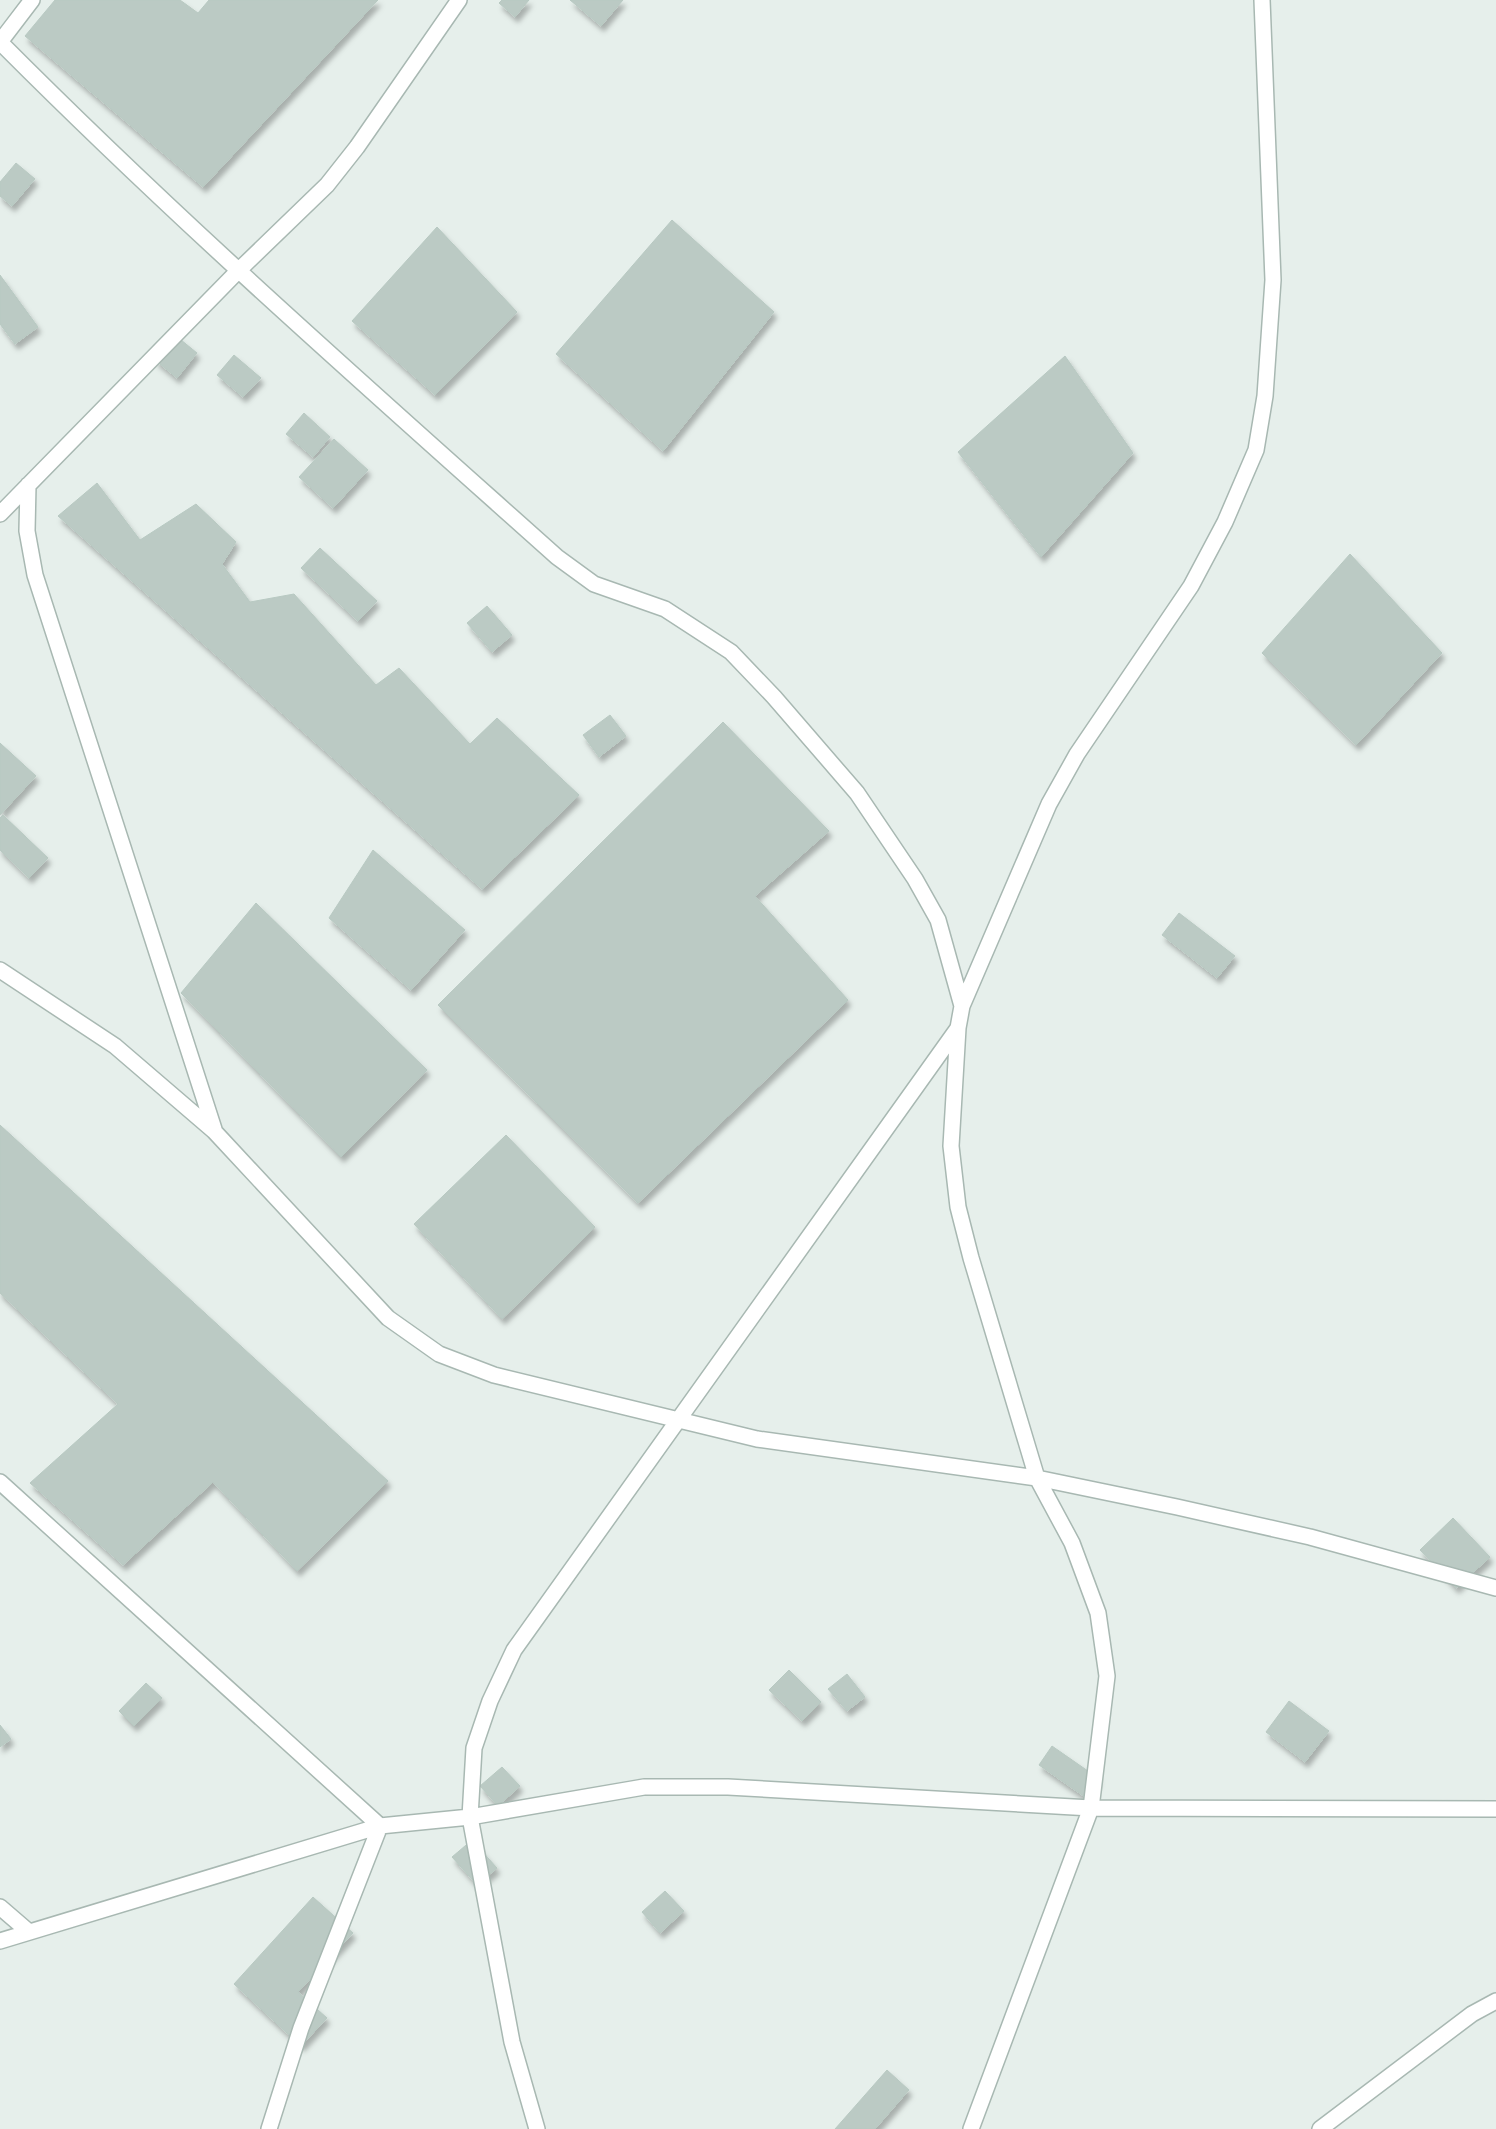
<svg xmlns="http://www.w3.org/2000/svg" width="1496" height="2129" font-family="'DM Sans',sans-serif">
<defs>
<filter id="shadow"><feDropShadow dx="3" dy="5.5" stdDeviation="2.5" flood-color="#0004"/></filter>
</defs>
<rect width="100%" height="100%" fill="#e6efeb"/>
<!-- building -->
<path fill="#bbcac4" stroke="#b8c9c2" filter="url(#shadow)" d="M 55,0 L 180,0 L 198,13 L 209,0 L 378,0 L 203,187 L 25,36 Z
M 502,0 L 529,0 L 515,17 L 499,3 Z
M 570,0 L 623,0 L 601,26 Z
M 16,163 L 35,179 L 12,206 L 0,196 L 0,182 Z
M 672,220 L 774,312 L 663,451 L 556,354 Z
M 437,227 L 517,312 L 435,395 L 352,321 Z
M 0,275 L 38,327 L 15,344 L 0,324 Z
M 175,335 L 197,353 L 177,378 L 155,360 Z
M 234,355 L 261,378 L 243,397 L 217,375 Z
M 1065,356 L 1133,453 L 1041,557 L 958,452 Z
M 304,413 L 330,437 L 313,457 L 286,434 Z
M 334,439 L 368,470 L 333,508 L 299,477 Z
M 97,483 L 140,540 L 196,504 L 236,542 L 222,564 L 250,602 L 294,594 L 376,685 L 399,668 L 470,744 L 497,718 L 579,795 L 482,889 L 58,516 Z
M 320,548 L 377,601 L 358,621 L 301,568 Z
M 1350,554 L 1442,653 L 1356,745 L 1262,653 Z
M 487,606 L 512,635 L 492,652 L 467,623 Z
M 610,715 L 626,736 L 599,757 L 583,735 Z
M 723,722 L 829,831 L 755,896 L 848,1000 L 638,1203 L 438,1005 Z
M 0,743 L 36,776 L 0,815 Z
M 3,815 L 48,858 L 29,878 L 0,850 L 0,818 Z
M 373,850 L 465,930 L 411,990 L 329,918 Z
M 256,903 L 427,1070 L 341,1157 L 181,993 Z
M 1179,913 L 1235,956 L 1217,978 L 1162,935 Z
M 0,1125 L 388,1481 L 297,1571 L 213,1482 L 123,1565 L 30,1483 L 118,1404 L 0,1293 Z
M 506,1135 L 595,1227 L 502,1319 L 414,1224 Z
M 1453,1518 L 1490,1557 L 1456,1588 L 1420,1550 Z
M 789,1670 L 821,1702 L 802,1721 L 769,1690 Z
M 847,1674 L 865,1697 L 847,1711 L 828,1689 Z
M 146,1683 L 162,1698 L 134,1726 L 119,1711 Z
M 1289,1701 L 1329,1731 L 1305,1762 L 1266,1732 Z
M 0,1725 L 11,1739 L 0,1747 Z
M 1052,1746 L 1098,1778 L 1085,1797 L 1039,1765 Z
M 502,1767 L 520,1786 L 498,1806 L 480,1786 Z
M 472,1840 L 497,1868 L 477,1885 L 452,1857 Z
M 665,1891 L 684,1911 L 660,1933 L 642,1912 Z
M 313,1897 L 353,1933 L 298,1992 L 327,2018 L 301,2046 L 234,1984 Z
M 887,2070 L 909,2090 L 875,2129 L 835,2129 Z"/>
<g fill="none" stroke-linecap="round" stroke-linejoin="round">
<!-- minor casing -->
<g stroke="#a8b8b2" stroke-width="18">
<path id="minor" d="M 0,42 C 178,221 368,388 557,557 L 594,584 L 665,609 L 731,652 L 774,697 L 857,793 L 915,879 L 938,920 L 962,1006
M 0,42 L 32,0
M 28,485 L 27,531 L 35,575 L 214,1129
M 0,514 L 238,271 L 327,185 L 357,147 L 459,0
M 0,970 L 115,1046 L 214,1131 L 388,1318 L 439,1354 L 494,1375 L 757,1439 L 1037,1478 L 1177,1507 L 1310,1537 L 1496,1588
M 0,1482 L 380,1826
M 0,1907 L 29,1932
M 0,1941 L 380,1826 L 470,1817 L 644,1787 L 728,1787 L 1091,1808 L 1496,1809
M 269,2129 L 301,2028 L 380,1826
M 537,2129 L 512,2042 L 470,1817 L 474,1748 L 490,1701 L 514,1650 L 958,1028
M 971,2129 L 1091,1808 L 1107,1676 L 1098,1613 L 1072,1543 L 1037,1478 L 971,1258 L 958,1207 L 951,1146 L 958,1028 L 962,1006 L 1049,804 L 1077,754 L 1191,586 L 1225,522 L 1256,450 L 1265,396 L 1273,280 L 1262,0
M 1320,2129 L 1472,2014 L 1496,2001"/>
</g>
<!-- minor -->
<use href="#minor" stroke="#fff" stroke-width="15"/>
</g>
</svg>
